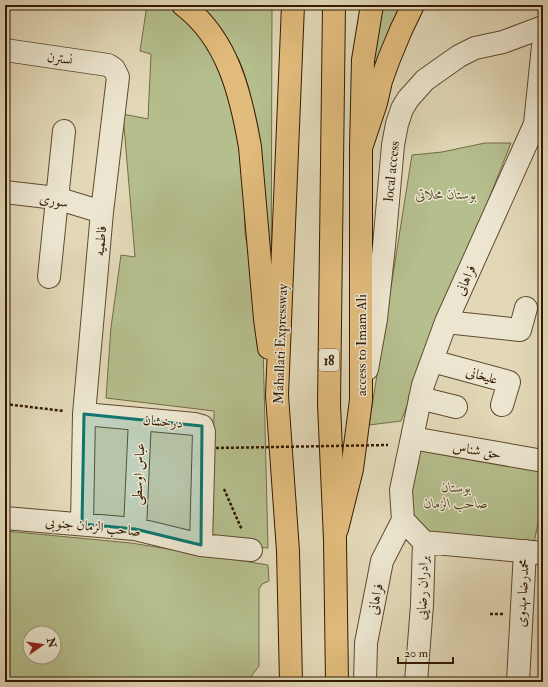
<svg xmlns="http://www.w3.org/2000/svg" width="548" height="687" font-family="'IM FELL Double Pica',Amiri,serif">
<rect width="100%" height="100%" fill="#e2d8b7"/>
<filter id="stains"><feTurbulence type="fractalNoise" baseFrequency=".005" numOctaves="4"/><feColorMatrix values="0 0 0 0 .2 0 0 0 0 .09 0 0 0 0 .02 0 0 0 .5 -.17"/></filter>
<radialGradient id="worn" r=".72"><stop offset=".6" stop-color="#630" stop-opacity="0"/><stop offset="1" stop-color="#630" stop-opacity=".3"/></radialGradient>
<!-- green -->
<path fill="#b5be8d" stroke="#746c47" fill-rule="evenodd" d="M 147,5 L 167,5 L 191,24 L 218,63 L 237,118 L 244,189 L 245,234 L 250,258 L 263,344 L 268,548 L 212,543 L 214,411 L 106,398 L 111,327 L 121,255 L 135,257 L 123,114 L 148,119 L 151,54 L 140,51 Z
M 198,5 L 272,5 L 271,327 L 256,124 C 252,103 248,80 239,60 C 229,40 212,23 198,5 Z
M 378,5 L 406,5 L 370,100 Z
M 485,143 L 511,143 L 401,421 L 369,425 L 412,155 L 442,152 Z
M 421,446 L 543,470 L 543,498 L 534,543 L 426,533 L 410,516 L 411,484 Z
M 5,531 L 131,543 L 268,565 L 269,581 L 262,584 L 259,589 L 259,666 L 247,682 L 5,682 ZM 30,633 L 54,633 L 54,657 L 30,657 Z"/>
<g fill="none" stroke-linecap="round" stroke-linejoin="round">
<!-- minor casing -->
<g stroke="#604a2e" stroke-width="24">
<path id="minor" d="M 5,50 L 108,65 L 114,69 L 118,77 L 102,212 L 84,414 L 82,524
M 5,192 L 56,198 L 102,212
M 49,277 L 64,131
M 446,322 L 520,330 L 526,308
M 432,361 L 509,382 L 502,405
M 367,369 L 376,319 L 384,246 L 393,145 L 397,124 L 402,109 L 408,99 L 425,80 L 459,56 L 475,48 L 503,42 L 543,27
M 420,398 L 456,407
M 84,414 L 195,424 L 202,426 L 204,432 L 201,545
M 412,438 L 543,461
M 5,518 L 135,529 L 201,545 L 251,550
M 135,529 L 140,419
M 424,542 L 403,520 L 401,490 L 423,385 L 446,322 L 535,124 L 543,46
M 424,542 L 543,553
M 365,682 L 366,643 L 382,561 L 403,520
M 416,682 L 422,605 L 424,542
M 518,682 L 525,551"/>
</g>
<!-- major casing -->
<g stroke="#341a01" stroke-width="24">
<path id="major" d="M 337,529 L 352,469 L 361,400 L 361,148 L 376,103 L 381,81 L 389,59 L 401,30 L 413,5"/>
</g>
<!-- highway casing -->
<g stroke="#341a01" stroke-width="24">
<path id="highway" d="M 183,5 C 228,39 241,95 250,147 L 265,319 L 269,348
M 334,5 L 329,404 L 335,540 L 337,682
M 361,148 L 363,60 L 372,5
M 291,682 L 288,551 L 277,395 L 293,5"/>
</g>
<!-- path -->
<path stroke="#341a01" stroke-width="2.5" stroke-dasharray="3 2" stroke-linecap="butt" d="M 5,404 L 64,411
M 224,489 L 242,530
M 490,614 L 503,614"/>
<!-- minor -->
<use href="#minor" stroke="#ece6d0" stroke-width="22"/>
<!-- major -->
<use href="#major" stroke="#e1bc7c" stroke-width="22"/>
<!-- highway -->
<use href="#highway" stroke="#e1bc7c" stroke-width="22"/>
<!-- path-bridge -->
<path stroke="#341a01" stroke-width="2.5" stroke-dasharray="3 2" stroke-linecap="butt" d="M 216,448 L 388,445"/>
</g>
<!-- marked area -->
<path fill="#0f766e" fill-opacity="0.2" stroke="#0f766e" stroke-width="3" stroke-linejoin="round" d="M 84,414 L 202,426 L 201,545 L 135,529 L 82,524 Z"/>
<g text-anchor="middle" stroke-width="3" stroke-linejoin="round" paint-order="stroke">
<!-- shield labels -->
<rect fill="#ece6d0" stroke="#6b573f" stroke-width="1" x="319" y="349" width="20" height="22" rx="3"/>
<g font-size="13" font-weight="bold" fill="#341a01">
<text x="329" y="365">18</text>
</g>
<!-- street labels -->
<g font-size="14" fill="#341a01" stroke="#ece6d0">
<text transform="translate(60 58) rotate(8)" y="5">نسترن</text>
<text transform="translate(391 171) rotate(-84)" y="5">local access</text>
<text transform="translate(54 200) rotate(11)" y="5">سوری</text>
<text transform="translate(100 241) rotate(-85)" y="5">فاطمیه</text>
<text transform="translate(465 280) rotate(-66)" y="5">فراهانی</text>
<text transform="translate(280 344) rotate(-88)" y="5">Mahallati Expressway</text>
<text transform="translate(361 345) rotate(-90)" y="5">access to Imam Ali</text>
<text transform="translate(482 375) rotate(16)" y="5">علیخانی</text>
<text transform="translate(163 421) rotate(5)" y="5">درخشان</text>
<text transform="translate(477 450) rotate(10)" y="5">حق شناس</text>
<text transform="translate(138 474) rotate(-87)" y="5">عباس اوسطی</text>
<text transform="translate(93 526) rotate(6)" y="5">صاحب الزمان جنوبی</text>
<text transform="translate(422 588) rotate(-88)" y="5">برادران رضایی</text>
<text transform="translate(522 593) rotate(-87)" y="5">محمدرضا مهدوی</text>
<text transform="translate(375 599) rotate(-79)" y="5">فراهانی</text>
</g>
<!-- park labels -->
<g font-size="14" font-style="italic" fill="#5b4b2b" stroke="#ece6d0">
<text x="446" y="199">بوستان محلاتی</text>
<text x="456" y="492">بوستان<tspan x="456" dy="16">صاحب الزمان</tspan></text>
</g>
</g>
<!-- margin -->
<rect width="548" height="687" fill="none" stroke="#e2d8b7" stroke-width="20"/>
<rect x="6" y="6" width="536" height="675" fill="none" stroke="#341a01" stroke-width="2"/>
<rect x="10" y="10" width="528" height="667" fill="none" stroke="#341a01"/>
<!-- north arrow -->
<g transform="translate(42 645) rotate(77)"><circle r="19" fill="#ece6d0" stroke="#a2947d"/>
<path d="M0-3L7 15L0 10L-7 15Z" fill="#8f2418"/>
<text y="-6" font-size="11" font-weight="bold" text-anchor="middle" fill="#341a01">N</text>
</g>
<!-- scale -->
<path d="M398 657v6h55v-6" fill="none" stroke="#341a01" stroke-width="2"/>
<text x="404" y="657" font-size="12" fill="#341a01" stroke="#ece6d0" stroke-width="3" paint-order="stroke">20 m</text>
<rect width="100%" height="100%" filter="url(#stains)"/>
<rect width="100%" height="100%" fill="url(#worn)"/>
</svg>
